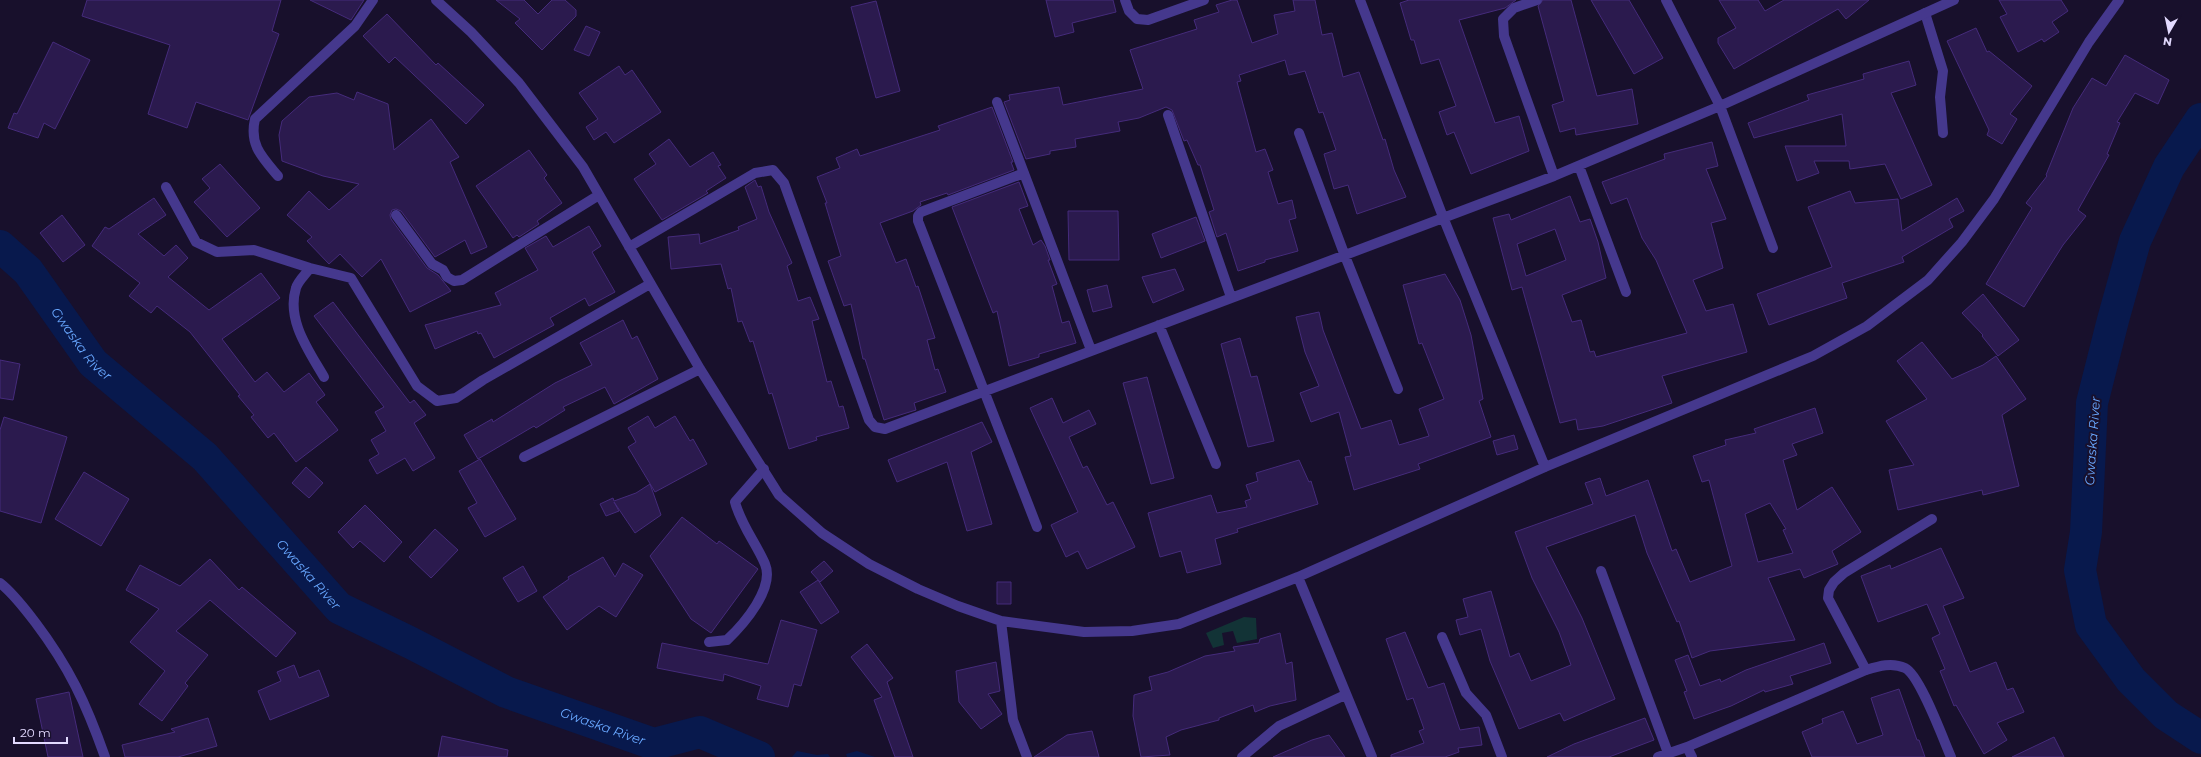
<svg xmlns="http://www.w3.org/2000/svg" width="2201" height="757" font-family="Montserrat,sans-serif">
<rect width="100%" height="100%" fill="#18102c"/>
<!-- green -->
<path fill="#123336" d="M 1244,617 L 1256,618 L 1257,639 L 1237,643 L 1233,631 L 1222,633 L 1224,645 L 1213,648 L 1206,633 Z"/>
<!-- water -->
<path fill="#08194d" d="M 797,751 L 817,755 L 828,754 L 830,757 L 792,757 Z
M 857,751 L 875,757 L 847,757 L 846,754 Z"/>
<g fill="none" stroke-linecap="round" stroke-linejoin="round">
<!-- river -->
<g stroke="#08194d" stroke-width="32">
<path d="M 2201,119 L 2169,167 L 2135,241 L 2113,320 L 2092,403 L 2086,532 L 2080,570 L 2091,625 L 2131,680 L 2166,715 L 2201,738"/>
<path id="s1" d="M 0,246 L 28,271 L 93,363 L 205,457 L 339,608 L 411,643 L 506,692 L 654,744 L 700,732 L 759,757"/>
</g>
</g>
<!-- building -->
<path fill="#2b1a4e" stroke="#452b7b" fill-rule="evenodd" d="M 87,0 L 281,0 L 272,31 L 279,34 L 248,120 L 196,102 L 187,128 L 148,114 L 170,45 L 82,16 Z
M 310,0 L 364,0 L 351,20 Z
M 496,0 L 524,0 L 538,14 L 552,0 L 565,0 L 576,10 L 576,16 L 542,50 L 515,23 L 520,19 Z
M 1046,0 L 1113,0 L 1116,12 L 1072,23 L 1074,32 L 1055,37 Z
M 1232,0 L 1237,0 L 1252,43 L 1278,34 L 1274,15 L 1295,11 L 1293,0 L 1315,0 L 1322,35 L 1332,33 L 1343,77 L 1359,72 L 1383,140 L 1385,139 L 1394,170 L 1406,197 L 1357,214 L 1348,185 L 1334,189 L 1324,154 L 1336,150 L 1323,112 L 1319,113 L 1305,71 L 1289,75 L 1285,60 L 1239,75 L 1241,81 L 1237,82 L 1256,152 L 1265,149 L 1273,170 L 1268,172 L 1278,204 L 1292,200 L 1296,218 L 1289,220 L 1298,251 L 1265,260 L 1265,262 L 1238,271 L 1226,233 L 1217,237 L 1209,212 L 1214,210 L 1200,165 L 1198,165 L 1187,140 L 1184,141 L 1172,110 L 1166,107 L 1139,118 L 1118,122 L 1120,131 L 1075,139 L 1076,147 L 1050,151 L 1050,154 L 1026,159 L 1004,102 L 1010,100 L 1009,95 L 1059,87 L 1063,105 L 1143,89 L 1130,50 L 1197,29 L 1194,20 L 1219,12 L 1216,5 Z
M 1409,0 L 1516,0 L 1505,8 L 1459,20 L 1495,123 L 1519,116 L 1529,151 L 1471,174 L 1454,132 L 1447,135 L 1439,112 L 1456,106 L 1439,59 L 1421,64 L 1414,40 L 1411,40 L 1400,3 Z
M 1543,0 L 1571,0 L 1597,96 L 1632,89 L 1638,124 L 1576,135 L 1575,128 L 1560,132 L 1552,105 L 1564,101 L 1538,6 Z
M 1591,0 L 1629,0 L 1663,58 L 1634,74 Z
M 1719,0 L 1758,0 L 1765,11 L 1784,0 L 1869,0 L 1846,19 L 1838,9 L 1734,69 L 1718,43 L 1718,38 L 1736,28 Z
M 1999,0 L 2061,0 L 2068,11 L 2052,22 L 2059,32 L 2044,42 L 2042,39 L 2018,52 L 2000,17 L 2007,14 Z
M 876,1 L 900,91 L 876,98 L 851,7 Z
M 387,14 L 436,65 L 438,63 L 484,105 L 466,124 L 395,57 L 389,63 L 363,36 Z
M 586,26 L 600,32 L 589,56 L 574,50 Z
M 1976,28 L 1987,52 L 1989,51 L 2032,86 L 2010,114 L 2017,119 L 2002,144 L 1987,135 L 1989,130 L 1947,41 Z
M 53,42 L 90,60 L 55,129 L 44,123 L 38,138 L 8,128 L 14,113 L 17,114 Z
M 2125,55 L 2169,80 L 2158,104 L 2135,93 L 2117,122 L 2120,123 L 2107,154 L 2109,155 L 2078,210 L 2086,216 L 2063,245 L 2024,307 L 1986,284 L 2032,208 L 2026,203 L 2047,176 L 2046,175 L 2073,108 L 2092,78 L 2106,86 Z
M 1909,61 L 1916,85 L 1891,93 L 1932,185 L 1901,199 L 1885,164 L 1850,169 L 1849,161 L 1814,161 L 1819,173 L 1797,181 L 1785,146 L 1846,146 L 1842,114 L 1754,138 L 1748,123 L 1809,100 L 1807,95 L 1864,79 L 1863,74 Z
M 619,66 L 625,75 L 632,70 L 661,112 L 614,143 L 606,132 L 594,140 L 586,127 L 598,119 L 579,93 Z
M 357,92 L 388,104 L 394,150 L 431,119 L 459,157 L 450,162 L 487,247 L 471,254 L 465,240 L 435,257 L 401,211 L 396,209 L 392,210 L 390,215 L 391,219 L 427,268 L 438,275 L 451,291 L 410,312 L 381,259 L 362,277 L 340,254 L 329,264 L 307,241 L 312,237 L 287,215 L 309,191 L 329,210 L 359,184 L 323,176 L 282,161 L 279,135 L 282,121 L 309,97 L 337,93 L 354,100 Z
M 992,107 L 1013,162 L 1011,162 L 1014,170 L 948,195 L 947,193 L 920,202 L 921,205 L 913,211 L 880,223 L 896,263 L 906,259 L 916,287 L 918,286 L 935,338 L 927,340 L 935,370 L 938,369 L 946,392 L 914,403 L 916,410 L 884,420 L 865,359 L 863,359 L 851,304 L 844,306 L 828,261 L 841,256 L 825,203 L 827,203 L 817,177 L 840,168 L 836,158 L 857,149 L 860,156 L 940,130 L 938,126 Z
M 669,139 L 690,167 L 713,152 L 721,165 L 718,166 L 726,178 L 706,191 L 708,193 L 662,220 L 634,179 L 656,164 L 649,154 Z
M 1712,142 L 1718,166 L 1706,169 L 1726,219 L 1711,223 L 1723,268 L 1693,280 L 1706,311 L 1733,304 L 1747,352 L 1662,376 L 1672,403 L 1603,426 L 1578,430 L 1576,419 L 1560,423 L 1522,287 L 1512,290 L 1493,218 L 1509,214 L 1511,220 L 1570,196 L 1580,222 L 1590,219 L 1598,242 L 1606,278 L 1562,295 L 1572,322 L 1581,320 L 1590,352 L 1594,351 L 1596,357 L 1687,333 L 1656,260 L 1642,238 L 1627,198 L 1611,204 L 1602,182 L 1665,159 L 1664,154 ZM 1555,229 L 1566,260 L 1526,276 L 1517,244 Z
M 529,150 L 547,175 L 544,178 L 562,203 L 537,221 L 539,224 L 519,237 L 517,235 L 513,238 L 476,186 Z
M 220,164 L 260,208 L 227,237 L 194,202 L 210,188 L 202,179 Z
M 755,180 L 758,187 L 761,186 L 769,212 L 792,263 L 787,266 L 798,301 L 810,297 L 819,319 L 812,321 L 827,382 L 831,381 L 839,407 L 843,406 L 849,428 L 816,437 L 817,440 L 789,449 L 772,393 L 769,394 L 753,341 L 750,342 L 742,321 L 738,322 L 731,288 L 728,289 L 721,264 L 671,269 L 668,237 L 699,234 L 700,244 L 739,230 L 738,227 L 757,219 L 745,187 Z
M 1019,182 L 1028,206 L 1019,209 L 1033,245 L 1041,240 L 1045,246 L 1050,260 L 1048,260 L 1057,284 L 1052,286 L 1062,323 L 1069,321 L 1076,343 L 1039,354 L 1039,357 L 1009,366 L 997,311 L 993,313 L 952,207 Z
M 1850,191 L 1855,203 L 1898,199 L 1902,231 L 1957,198 L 1964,211 L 1949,219 L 1953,227 L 1902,257 L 1904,262 L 1842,283 L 1847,298 L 1769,325 L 1757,294 L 1832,267 L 1808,207 Z
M 154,198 L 166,215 L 138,234 L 164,256 L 176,245 L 188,258 L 168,277 L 209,310 L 261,273 L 280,298 L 222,339 L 255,382 L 267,372 L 284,392 L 309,373 L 325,395 L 316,402 L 338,430 L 296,462 L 274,433 L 268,438 L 251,417 L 254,415 L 238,396 L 240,395 L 190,332 L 157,306 L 151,313 L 129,296 L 140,283 L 92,246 L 105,227 L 109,229 Z
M 1068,211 L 1118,211 L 1119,260 L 1069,260 Z
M 62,215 L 85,245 L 63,262 L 40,233 Z
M 1196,217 L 1205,241 L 1161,258 L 1152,234 Z
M 589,226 L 601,246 L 592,252 L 615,292 L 589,306 L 585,298 L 550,318 L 554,325 L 494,358 L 481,333 L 478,334 L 477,331 L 435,349 L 425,325 L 501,305 L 495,293 L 538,270 L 525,248 L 546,236 L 553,247 Z
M 1175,269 L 1184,290 L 1153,303 L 1142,277 Z
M 1445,274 L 1460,300 L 1471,335 L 1483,399 L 1479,401 L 1491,437 L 1418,464 L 1420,469 L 1354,490 L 1345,457 L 1351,456 L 1339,412 L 1311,422 L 1300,393 L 1319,386 L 1305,352 L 1296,317 L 1319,312 L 1323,330 L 1361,429 L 1391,420 L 1399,445 L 1429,436 L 1419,409 L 1444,399 L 1422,343 L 1419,344 L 1403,285 Z
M 1107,285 L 1112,307 L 1093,312 L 1087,290 Z
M 1983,294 L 2019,340 L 1998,356 L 1982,336 L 1983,335 L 1962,313 Z
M 333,302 L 410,403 L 414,400 L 426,415 L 414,423 L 435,458 L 413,471 L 405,458 L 377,474 L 369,460 L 379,454 L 371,440 L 386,431 L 375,412 L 384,407 L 314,316 Z
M 623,320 L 632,339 L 637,336 L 658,379 L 614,404 L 605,387 L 563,407 L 565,410 L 536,428 L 534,426 L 478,459 L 464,435 L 492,419 L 493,422 L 555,383 L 592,365 L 580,343 Z
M 1240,338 L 1251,377 L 1257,376 L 1274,441 L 1248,447 L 1221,344 Z
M 1922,342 L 1952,379 L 1983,365 L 1996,356 L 2026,399 L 2002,415 L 2019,486 L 1983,495 L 1982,490 L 1898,510 L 1889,470 L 1914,465 L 1886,421 L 1927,399 L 1897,361 Z
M 0,360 L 20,364 L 13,400 L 0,398 Z
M 1147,377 L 1174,478 L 1151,484 L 1123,383 Z
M 1052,398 L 1063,423 L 1089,410 L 1096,424 L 1069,437 L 1083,468 L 1087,466 L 1107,505 L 1113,502 L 1135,547 L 1087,569 L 1078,551 L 1066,557 L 1051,525 L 1078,512 L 1030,408 Z
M 1815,408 L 1823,433 L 1792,444 L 1797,455 L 1783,460 L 1797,510 L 1832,487 L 1861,532 L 1832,551 L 1838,564 L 1804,578 L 1800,569 L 1768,578 L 1795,640 L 1710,651 L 1692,658 L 1679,621 L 1677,622 L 1647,553 L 1635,515 L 1546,547 L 1582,618 L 1615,699 L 1564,721 L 1560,713 L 1519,729 L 1490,661 L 1481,629 L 1460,635 L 1456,620 L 1468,617 L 1463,599 L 1491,591 L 1510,657 L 1519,653 L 1531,681 L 1571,665 L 1559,632 L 1532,578 L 1515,532 L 1593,504 L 1585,483 L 1600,478 L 1606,496 L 1648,480 L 1672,551 L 1676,549 L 1690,582 L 1732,566 L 1709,480 L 1702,482 L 1693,456 L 1726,445 L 1725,440 L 1756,433 L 1754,429 ZM 1770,503 L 1786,529 L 1783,530 L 1793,553 L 1758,562 L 1745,514 Z
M 648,416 L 655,428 L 675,416 L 690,441 L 693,439 L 707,464 L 655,492 L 628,447 L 636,442 L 628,428 Z
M 4,417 L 67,437 L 41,523 L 0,511 L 0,430 Z
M 982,422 L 992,442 L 971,452 L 992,524 L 967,531 L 947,462 L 897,482 L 888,460 Z
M 1514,435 L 1518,449 L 1497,455 L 1493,441 Z
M 480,459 L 516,519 L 485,537 L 468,508 L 477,503 L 459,471 Z
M 1299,460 L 1309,482 L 1311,481 L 1318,504 L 1237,529 L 1238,532 L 1215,539 L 1221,564 L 1187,573 L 1181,551 L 1160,557 L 1148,513 L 1211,495 L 1217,513 L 1247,507 L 1245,501 L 1251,499 L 1246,485 L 1258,481 L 1256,473 Z
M 306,467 L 323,483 L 309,498 L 292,483 Z
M 84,472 L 129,499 L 101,546 L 55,519 Z
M 650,484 L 661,515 L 635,533 L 614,502 L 619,511 L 606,516 L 600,504 L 613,498 L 614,501 L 636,493 Z
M 365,505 L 402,542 L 384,562 L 360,541 L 353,548 L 338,532 Z
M 682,517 L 717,544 L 719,541 L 758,569 L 711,633 L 691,619 L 650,556 Z
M 435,529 L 458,550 L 431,578 L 409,557 Z
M 1941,548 L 1964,598 L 1943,606 L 1970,672 L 1996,662 L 2007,690 L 2013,688 L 2024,712 L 1997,723 L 2007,740 L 1984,754 L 1956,705 L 1954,706 L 1940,671 L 1945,669 L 1932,638 L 1940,634 L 1927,604 L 1878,622 L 1861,576 L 1890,565 L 1891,569 Z
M 603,557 L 615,577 L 623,563 L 643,575 L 616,617 L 599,606 L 567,630 L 543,597 L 569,579 L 568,577 Z
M 210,559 L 239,590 L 242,587 L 296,633 L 276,657 L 210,600 L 176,631 L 208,655 L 185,683 L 188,686 L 162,721 L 139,704 L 165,671 L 130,642 L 159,609 L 126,590 L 140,565 L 180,586 Z
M 824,561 L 833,571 L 820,582 L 811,572 Z
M 523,566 L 537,591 L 518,602 L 503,578 Z
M 818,580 L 839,612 L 821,624 L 800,592 Z
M 997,582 L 1011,582 L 1011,604 L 997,604 Z
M 781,620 L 817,630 L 801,686 L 794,684 L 788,707 L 757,699 L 761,686 L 724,674 L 723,681 L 657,668 L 662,643 L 768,664 Z
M 1405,632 L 1428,688 L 1444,683 L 1460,730 L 1479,727 L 1482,745 L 1458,748 L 1459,752 L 1445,757 L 1391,757 L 1391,755 L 1424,743 L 1419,731 L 1424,729 L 1413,698 L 1407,700 L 1386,639 Z
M 1280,633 L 1286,664 L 1292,662 L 1296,700 L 1270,706 L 1255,712 L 1253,705 L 1219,718 L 1219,720 L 1181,730 L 1166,737 L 1170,755 L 1141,757 L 1133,716 L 1134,695 L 1152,690 L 1149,677 L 1168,672 L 1205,656 L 1235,651 L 1233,647 L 1259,643 L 1260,639 Z
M 1824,643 L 1831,663 L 1790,676 L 1793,684 L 1765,692 L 1764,690 L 1731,706 L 1694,719 L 1684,692 L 1687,691 L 1675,660 L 1688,655 L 1700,686 L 1720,679 L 1721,682 L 1746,670 Z
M 867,644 L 893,678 L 887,682 L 913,757 L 895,757 L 874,700 L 882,697 L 851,657 Z
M 996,662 L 1000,691 L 988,694 L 1002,714 L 981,729 L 959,702 L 956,671 Z
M 294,665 L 299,678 L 319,670 L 329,696 L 270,720 L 258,691 L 281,681 L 277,672 Z
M 1899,689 L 1917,740 L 1919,740 L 1925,757 L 1812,757 L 1802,732 L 1823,723 L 1822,719 L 1843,711 L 1857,744 L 1883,735 L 1871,698 Z
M 69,692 L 83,757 L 48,757 L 36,699 Z
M 208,718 L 217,746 L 178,757 L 125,757 L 122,745 L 175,732 L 171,729 Z
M 1645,718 L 1654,740 L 1609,757 L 1547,757 L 1574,744 Z
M 1092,731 L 1099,757 L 1034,757 L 1067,735 Z
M 1329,735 L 1345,757 L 1273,757 L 1312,740 Z
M 442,736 L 508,750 L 507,757 L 438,757 Z
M 2054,737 L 2064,757 L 2012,757 Z"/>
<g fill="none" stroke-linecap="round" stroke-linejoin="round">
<!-- lane -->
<path stroke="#45388d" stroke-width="10" d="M 1925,13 L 1943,71 L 1940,97 L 1943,133
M 278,176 C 262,157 249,145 255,119 L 355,26 L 373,0
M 709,642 L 727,640 C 744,624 775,588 765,564 C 756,543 741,525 735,502 L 764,469"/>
<!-- street -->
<path stroke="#45388d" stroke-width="10" d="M 436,0 L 471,32 L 519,83 L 583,167 L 700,369 L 779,495 L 822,533 L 869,564 L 918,589 L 958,606 L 1001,621 L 1084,632 L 1132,631 L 1179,624 L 1298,577 L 1545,467 L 1813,356 L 1867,326 L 1928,280 L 1962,242 L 1994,199 L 2089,42 L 2119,0
M 1125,0 L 1129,11 L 1137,19 L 1148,20 L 1204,0
M 1360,0 L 1443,217 L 1545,467
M 1537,0 L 1514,8 L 1503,19 L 1504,36 L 1554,176
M 1666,0 L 1720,106 L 1773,248
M 997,102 L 1091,350
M 1168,115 L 1231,297
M 1299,133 L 1345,256 L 1398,389
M 1579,166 L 1626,292
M 1024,173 L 921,212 L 918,216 L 918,221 L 1037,527
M 166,187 L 196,242 L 217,252 L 254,250 L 310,268 L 351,278 L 417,386 L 437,401 L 456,398 L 483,380 L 650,284
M 396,215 L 432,264 L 443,270 L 447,277 L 454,281 L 462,280 L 599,195
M 629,247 L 755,173 L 773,170 L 784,183 L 869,420 L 875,427 L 885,429 L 1554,176 L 1720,106 L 1954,0
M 310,268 C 306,274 298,281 296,288 C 286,320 309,351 324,377
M 1159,325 L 1216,464
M 524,457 L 700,369
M 1601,571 L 1668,753
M 1298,577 L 1372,757
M 0,583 C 13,593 25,609 35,622 C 69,667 86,703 105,757
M 1001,621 L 1013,720 L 1027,757
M 1442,637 L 1466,693 L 1486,715 L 1502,757
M 1866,670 L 1828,598 L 1829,590 L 1834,582 L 1844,573 L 1932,519
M 1687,747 L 1692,757
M 1242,757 L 1279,726 L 1345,695
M 1658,757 L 1687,747 L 1866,670 C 1879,666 1892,662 1905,668 C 1920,675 1943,739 1951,757"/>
</g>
<g text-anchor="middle" stroke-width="4" stroke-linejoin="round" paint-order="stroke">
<!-- water labels -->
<g font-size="13" font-style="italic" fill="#68a7ff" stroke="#18102c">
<text dy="5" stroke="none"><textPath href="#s1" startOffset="128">Gwaska River</textPath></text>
<text transform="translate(2092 441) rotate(-86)" y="5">Gwaska River</text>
<text dy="5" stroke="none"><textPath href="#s1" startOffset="453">Gwaska River</textPath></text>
<text dy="5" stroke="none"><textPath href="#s1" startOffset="788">Gwaska River</textPath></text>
</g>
</g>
<!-- north arrow -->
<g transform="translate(2169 32) rotate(189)" stroke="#18102c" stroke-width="3" paint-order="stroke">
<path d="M0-3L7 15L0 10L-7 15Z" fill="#e3daff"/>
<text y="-6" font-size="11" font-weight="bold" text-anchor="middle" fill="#e3daff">N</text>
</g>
<!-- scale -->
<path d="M14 737v6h53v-6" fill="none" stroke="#e3daff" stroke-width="2"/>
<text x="20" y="737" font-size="12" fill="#e3daff" stroke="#18102c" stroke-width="3" paint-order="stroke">20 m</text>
</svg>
